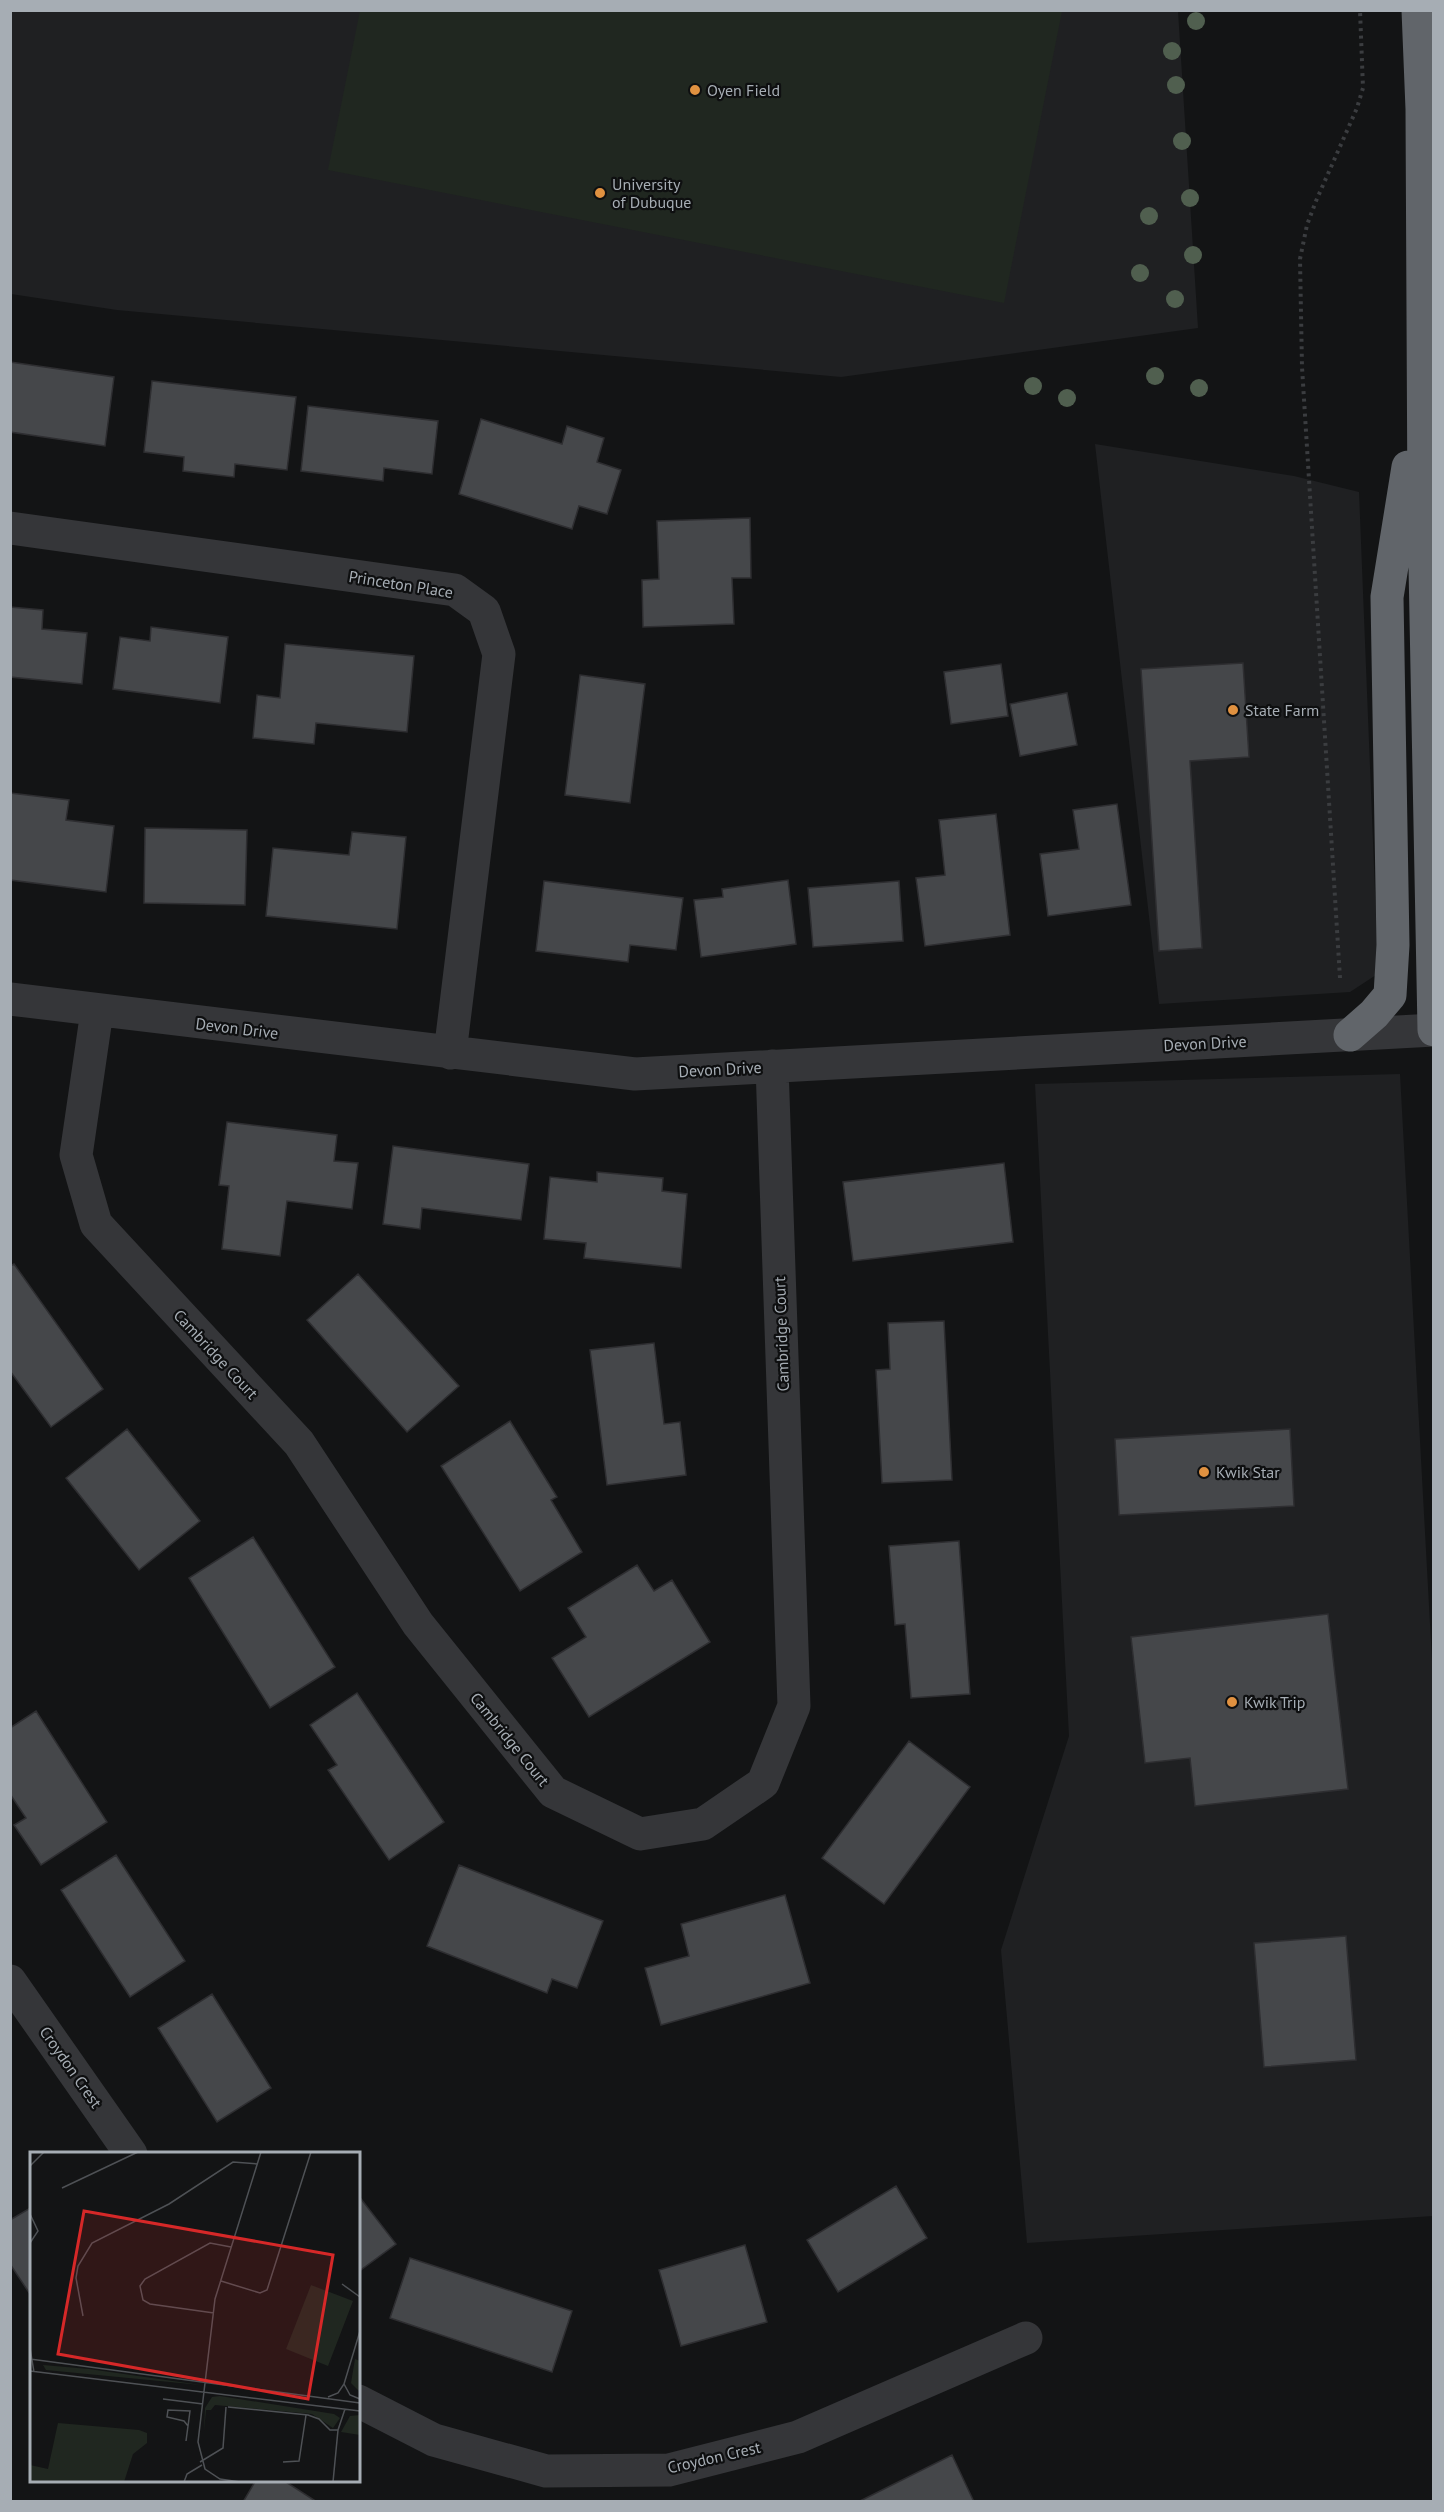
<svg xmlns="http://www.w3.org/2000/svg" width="1444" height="2512" font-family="'PT Sans',sans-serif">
<rect width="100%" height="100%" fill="#131415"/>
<!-- built -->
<path fill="#1f2022" d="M 10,11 L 1178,11 L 1198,328 L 841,377 L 117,310 L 11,294 Z
M 1095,444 L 1294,476 L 1359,492 L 1377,942 L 1376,975 L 1350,992 L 1159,1004 Z
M 1400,1074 L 1433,1679 L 1433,2216 L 1027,2243 L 1001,1950 L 1069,1736 L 1035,1084 Z"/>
<!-- grass -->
<path fill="#202720" d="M 360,11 L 1062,11 L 1004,303 L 328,170 Z"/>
<!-- building -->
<path fill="#45474a" stroke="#2e2e31" stroke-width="1.5" d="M 10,362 L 114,377 L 105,446 L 10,432 Z
M 152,381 L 296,397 L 287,470 L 235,464 L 234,477 L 183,471 L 184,457 L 144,452 Z
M 308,406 L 438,421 L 432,474 L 384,468 L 383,481 L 301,471 Z
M 481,419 L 562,444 L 567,426 L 604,438 L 597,462 L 621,470 L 607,514 L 579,506 L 572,529 L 459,494 Z
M 750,518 L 751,578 L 732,578 L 734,624 L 643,627 L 642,580 L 659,579 L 657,521 Z
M 10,607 L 43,610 L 42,629 L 87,633 L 82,684 L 10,677 Z
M 151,627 L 228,637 L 220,703 L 113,689 L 120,637 L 150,641 Z
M 285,644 L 414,656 L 407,732 L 316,723 L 314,744 L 253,738 L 257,695 L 280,698 Z
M 1243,663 L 1249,757 L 1190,761 L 1202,948 L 1159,951 L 1141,669 Z
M 1001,664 L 1008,716 L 951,724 L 944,672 Z
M 580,675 L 645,684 L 630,803 L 565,795 Z
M 1067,693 L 1077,745 L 1020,756 L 1010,704 Z
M 10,793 L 69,800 L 66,820 L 114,826 L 106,892 L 10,880 Z
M 1117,804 L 1131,905 L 1048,916 L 1040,854 L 1079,849 L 1073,810 Z
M 996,814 L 1010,935 L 925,946 L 916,878 L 945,875 L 939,820 Z
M 145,828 L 247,830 L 245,905 L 144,903 Z
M 352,832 L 406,837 L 397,929 L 266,916 L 273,848 L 349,855 Z
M 788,880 L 796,944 L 701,957 L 694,900 L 723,897 L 722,889 Z
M 544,881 L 683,898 L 676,950 L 630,945 L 628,962 L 536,951 Z
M 899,881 L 903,941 L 813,947 L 808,888 Z
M 227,1122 L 337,1135 L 334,1161 L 358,1163 L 352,1209 L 287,1201 L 280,1256 L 222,1249 L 229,1186 L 219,1185 Z
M 393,1146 L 529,1164 L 521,1220 L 422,1208 L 420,1229 L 383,1224 Z
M 1004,1163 L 1013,1242 L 853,1261 L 843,1182 Z
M 597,1172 L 663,1178 L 662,1191 L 687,1194 L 681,1268 L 584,1258 L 586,1243 L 544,1239 L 550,1177 L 597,1182 Z
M 14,1264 L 103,1389 L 51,1427 L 10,1371 L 10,1266 Z
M 358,1274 L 459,1386 L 407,1432 L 307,1320 Z
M 944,1321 L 952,1480 L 882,1483 L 876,1370 L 890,1369 L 888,1323 Z
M 654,1343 L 664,1424 L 680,1422 L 686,1475 L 607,1485 L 590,1350 Z
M 510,1421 L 557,1497 L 551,1500 L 582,1552 L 520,1591 L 441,1466 Z
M 127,1429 L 200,1521 L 139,1570 L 66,1478 Z
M 1290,1429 L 1294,1506 L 1119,1515 L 1115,1439 Z
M 253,1537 L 335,1667 L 270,1708 L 189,1578 Z
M 959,1541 L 970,1694 L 911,1698 L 905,1624 L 895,1625 L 889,1546 Z
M 637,1565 L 654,1591 L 672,1580 L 710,1642 L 589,1717 L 552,1658 L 586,1637 L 568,1608 Z
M 1328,1614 L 1348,1789 L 1195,1806 L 1190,1758 L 1145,1763 L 1131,1637 Z
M 357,1693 L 444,1822 L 389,1860 L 328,1770 L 337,1765 L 310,1725 Z
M 36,1711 L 107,1822 L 41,1865 L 14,1825 L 26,1818 L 10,1794 L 10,1728 Z
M 909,1741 L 970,1787 L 884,1904 L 822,1858 Z
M 116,1855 L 185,1961 L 130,1997 L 61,1890 Z
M 459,1865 L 603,1921 L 577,1988 L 552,1979 L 547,1993 L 427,1946 Z
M 785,1895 L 810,1983 L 661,2025 L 645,1968 L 689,1956 L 681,1924 Z
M 1346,1936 L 1356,2060 L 1264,2067 L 1254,1943 Z
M 212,1994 L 271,2088 L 217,2122 L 158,2028 Z
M 896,2186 L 927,2238 L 838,2292 L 807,2240 Z
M 358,2195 L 396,2244 L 358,2272 Z
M 32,2207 L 32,2297 L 10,2264 L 10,2220 Z
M 745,2245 L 767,2322 L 681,2346 L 659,2270 Z
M 410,2258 L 572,2311 L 552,2372 L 390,2318 Z
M 952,2455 L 974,2502 L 858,2502 Z
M 256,2480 L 283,2480 L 317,2502 L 243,2502 Z"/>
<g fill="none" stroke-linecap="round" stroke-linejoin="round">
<!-- path -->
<path stroke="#3b3d40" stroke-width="4" stroke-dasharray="3 4.5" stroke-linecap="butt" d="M 1340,978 L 1302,367 L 1300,259 L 1307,225 L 1316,201 L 1357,108 L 1363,88 L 1360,10"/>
<!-- street -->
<path stroke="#353639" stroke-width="33" d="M 10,528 L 455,590 L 484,611 L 499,654 L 450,1053
M 10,999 L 635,1074 L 1434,1030
M 97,1011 L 76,1155 L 96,1224 L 299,1443 L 418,1624 L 553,1792 L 640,1834 L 703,1824 L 763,1783 L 794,1706 L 772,1066
M 10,1981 L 131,2154
M 358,2401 L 434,2440 L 546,2471 L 669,2470 L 798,2437 L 1026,2338"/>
<!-- highway -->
<path stroke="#61656a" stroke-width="33" d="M 1418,10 L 1422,109 L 1424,515 L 1434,1030
M 1350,1035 L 1374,1014 L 1390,995 L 1393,945 L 1387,597 L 1408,467"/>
</g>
<!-- trees -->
<g fill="#505f4f">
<circle cx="1196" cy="21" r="9"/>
<circle cx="1172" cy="51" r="9"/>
<circle cx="1176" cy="85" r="9"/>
<circle cx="1182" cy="141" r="9"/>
<circle cx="1190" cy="198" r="9"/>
<circle cx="1149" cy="216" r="9"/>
<circle cx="1193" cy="255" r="9"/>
<circle cx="1140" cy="273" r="9"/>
<circle cx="1175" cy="299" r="9"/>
<circle cx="1155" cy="376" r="9"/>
<circle cx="1033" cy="386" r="9"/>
<circle cx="1199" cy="388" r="9"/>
<circle cx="1067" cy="398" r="9"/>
</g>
<!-- markers -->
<g fill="#e09140" stroke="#0e0f10" stroke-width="2">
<circle cx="695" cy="90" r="6"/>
<circle cx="600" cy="193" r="6"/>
<circle cx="1233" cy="710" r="6"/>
<circle cx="1204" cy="1472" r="6"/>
<circle cx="1232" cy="1702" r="6"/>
</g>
<g text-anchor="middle" stroke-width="4.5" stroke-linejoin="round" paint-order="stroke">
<!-- poi labels -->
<g font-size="16" fill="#a6adb4" stroke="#0e0f10" text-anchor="start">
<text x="707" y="96">Oyen Field</text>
<text x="612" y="190">University<tspan x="612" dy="18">of Dubuque</tspan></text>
<text x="1245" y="716">State Farm</text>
<text x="1216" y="1478">Kwik Star</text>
<text x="1244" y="1708">Kwik Trip</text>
</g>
<!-- street labels -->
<g font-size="16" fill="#a6adb4" stroke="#0e0f10">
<text transform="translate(401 584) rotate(9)" y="6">Princeton Place</text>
<text transform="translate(237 1028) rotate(7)" y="6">Devon Drive</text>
<text transform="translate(1205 1043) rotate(-3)" y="6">Devon Drive</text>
<text transform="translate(720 1069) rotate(-3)" y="6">Devon Drive</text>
<text transform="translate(781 1334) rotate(-92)" y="6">Cambridge Court</text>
<text transform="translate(216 1354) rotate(47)" y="6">Cambridge Court</text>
<text transform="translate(510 1739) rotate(51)" y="6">Cambridge Court</text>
<text transform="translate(71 2067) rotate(55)" y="6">Croydon Crest</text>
<text transform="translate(714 2457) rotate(-13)" y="6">Croydon Crest</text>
</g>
</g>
<!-- overview -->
<g transform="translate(30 2152)">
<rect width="330" height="330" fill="#131415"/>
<path d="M 281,133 L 323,149 L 298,214 L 256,197 ZM 325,207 L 330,209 L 330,240 L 321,231 ZM 13,213 L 59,217 L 171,233 L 16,218 ZM 190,244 L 304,262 L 310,266 L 303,276 L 282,262 L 185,253 L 181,258 L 176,258 L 174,279 L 175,256 L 182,245 ZM 330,263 L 330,283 L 311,280 L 320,264 Z" fill="#202720"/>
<path d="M 28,271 L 109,278 L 117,281 L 117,291 L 103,302 L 94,330 L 0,330 L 0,313 L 18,317 Z" fill="#202720"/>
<path fill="none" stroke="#4e5155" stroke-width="1.5" d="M 0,14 L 14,0M 32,36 L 108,0M 0,62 L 8,79 L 0,91M 191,129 L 230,141 L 237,138 L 281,0M 312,132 L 330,145M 184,161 L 120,152 L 113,148 L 110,134 L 115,127 L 180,91 L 201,95M 53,164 L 46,126 L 48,114 L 62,91 L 139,52 L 203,10 L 228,12M 0,196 L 4,220M 0,207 L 330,251M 0,219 L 330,259M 314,232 L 330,179M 314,232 L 320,243 L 330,247M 298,245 L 308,241 L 314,232M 133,247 L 173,252M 198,255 L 278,263 L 289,267 L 300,278 L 308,278M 156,289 L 160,259 L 138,258 L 137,265 L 154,269 L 158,274M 170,310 L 193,296 L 196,255M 253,310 L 269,309 L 276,263M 154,330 L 157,322 L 172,313M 210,330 L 190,327 L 175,317 L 168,290 L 185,147 L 231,0M 303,330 L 308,278 L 315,257"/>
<path fill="#d62828" fill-opacity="0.15" stroke="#d62828" stroke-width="3" d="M 54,59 L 303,103 L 278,247 L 28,202 Z"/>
<rect width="330" height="330" fill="none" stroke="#a6adb4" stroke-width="3"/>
</g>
<!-- border -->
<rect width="1444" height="2512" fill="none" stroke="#a6adb4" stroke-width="24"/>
</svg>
